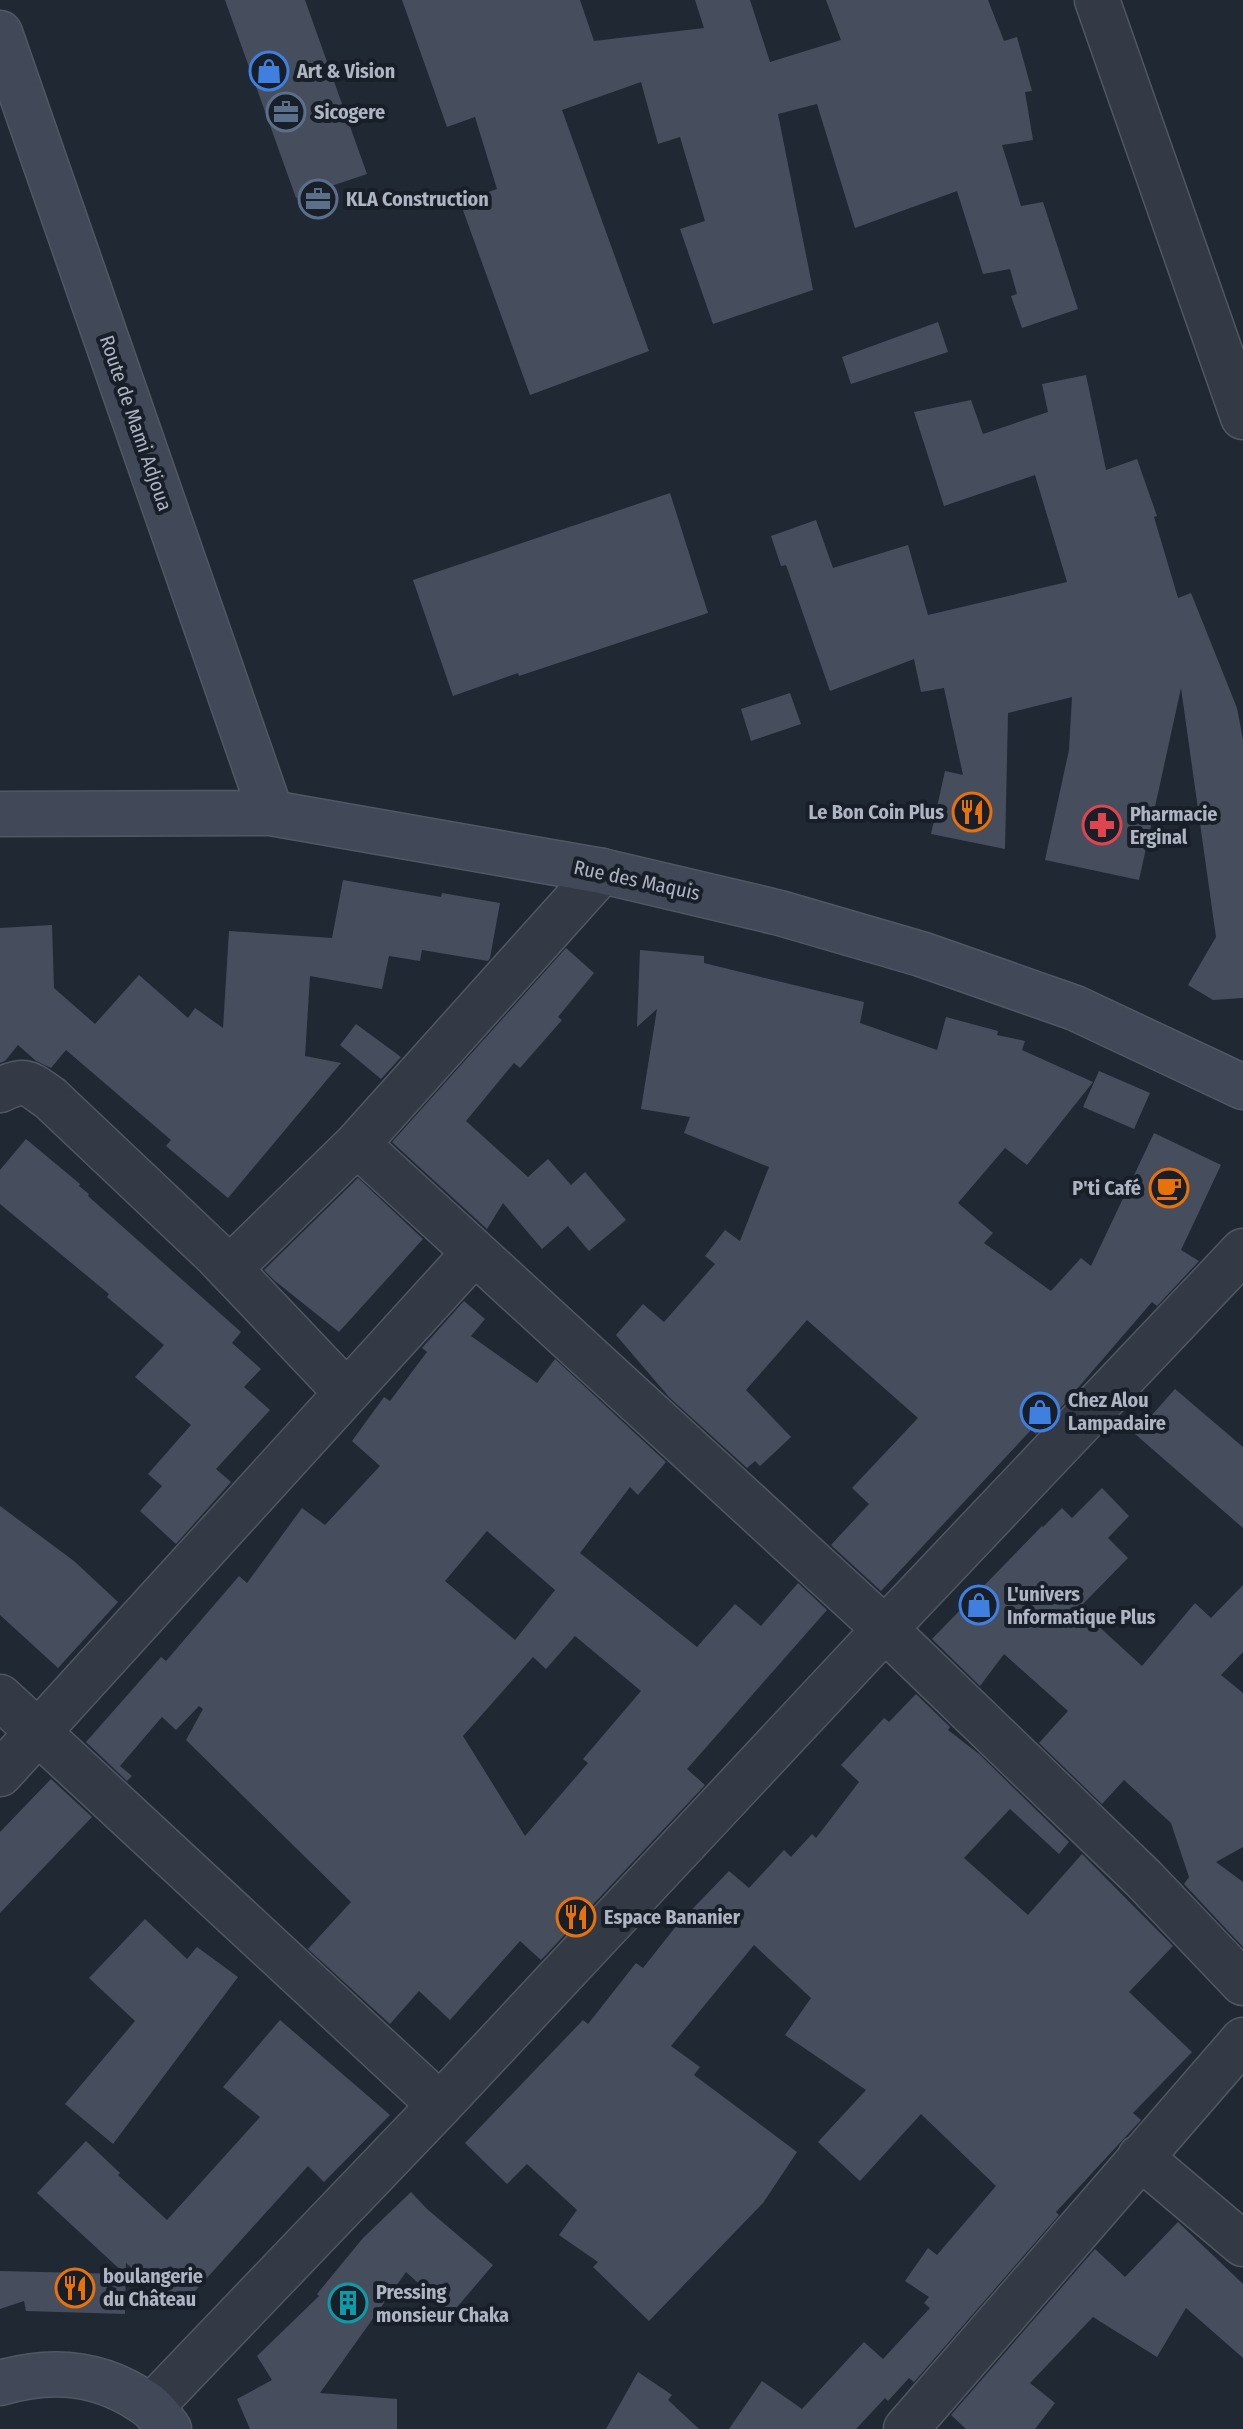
<svg xmlns="http://www.w3.org/2000/svg" width="1243" height="2429" font-family="'Fira Sans Condensed',sans-serif">
<rect width="100%" height="100%" fill="#202834"/>
<!-- building -->
<path fill="#464e5e" fill-rule="evenodd" d="M 225,0 L 305,0 L 367,174 L 296,198 Z
M 402,0 L 580,0 L 594,41 L 704,28 L 695,0 L 750,0 L 770,62 L 841,40 L 826,0 L 988,0 L 1004,41 L 1017,37 L 1032,91 L 1025,92 L 1033,140 L 1002,145 L 1021,206 L 1043,202 L 1078,309 L 1022,328 L 1011,296 L 1017,294 L 1010,269 L 983,274 L 957,191 L 855,228 L 817,104 L 778,114 L 813,290 L 713,324 L 680,229 L 705,221 L 680,137 L 658,144 L 641,82 L 562,110 L 649,351 L 530,395 L 460,202 L 497,189 L 475,117 L 447,127 Z
M 938,322 L 948,352 L 851,384 L 842,357 Z
M 1086,375 L 1106,470 L 1137,459 L 1157,516 L 1154,517 L 1178,598 L 1191,593 L 1237,708 L 1243,740 L 1243,998 L 1213,1000 L 1188,985 L 1216,937 L 1181,688 L 1139,880 L 1045,860 L 1069,750 L 1072,697 L 1008,713 L 1005,849 L 931,834 L 945,771 L 963,775 L 944,688 L 921,692 L 914,659 L 830,691 L 786,565 L 781,566 L 771,536 L 816,520 L 833,568 L 908,545 L 928,615 L 1067,582 L 1035,475 L 944,506 L 914,412 L 971,400 L 983,434 L 1048,412 L 1042,384 Z
M 670,493 L 708,613 L 519,676 L 518,673 L 453,696 L 413,580 Z
M 790,693 L 801,724 L 751,741 L 741,709 Z
M 343,880 L 441,897 L 442,893 L 500,903 L 490,958 L 488,961 L 422,950 L 420,961 L 389,956 L 382,989 L 310,976 L 305,1056 L 341,1063 L 228,1198 L 166,1146 L 171,1140 L 66,1050 L 51,1068 L 36,1061 L 18,1045 L 5,1061 L 0,1063 L 0,928 L 52,925 L 54,988 L 95,1024 L 139,975 L 188,1018 L 195,1008 L 223,1028 L 229,931 L 332,938 Z
M 566,948 L 594,973 L 558,1017 L 562,1020 L 520,1068 L 514,1063 L 466,1121 L 528,1177 L 548,1159 L 571,1185 L 585,1172 L 626,1220 L 589,1251 L 568,1226 L 542,1249 L 503,1203 L 487,1229 L 392,1142 Z
M 640,950 L 704,956 L 704,963 L 864,1002 L 860,1023 L 937,1050 L 946,1017 L 998,1031 L 997,1035 L 1025,1041 L 1022,1050 L 1093,1082 L 1027,1165 L 1005,1148 L 958,1203 L 993,1233 L 984,1243 L 1051,1291 L 1081,1258 L 1091,1266 L 1154,1133 L 1221,1165 L 1181,1250 L 1199,1261 L 1157,1306 L 1152,1302 L 1064,1404 L 1036,1434 L 1031,1430 L 881,1591 L 831,1545 L 869,1504 L 852,1488 L 918,1418 L 807,1320 L 746,1390 L 791,1437 L 760,1466 L 755,1461 L 747,1468 L 669,1397 L 616,1335 L 643,1304 L 664,1322 L 715,1264 L 705,1256 L 725,1230 L 740,1241 L 769,1167 L 684,1133 L 690,1117 L 641,1109 L 657,1009 L 637,1027 Z
M 356,1024 L 401,1057 L 381,1079 L 340,1045 Z
M 1099,1071 L 1150,1093 L 1134,1129 L 1083,1107 Z
M 26,1139 L 80,1184 L 79,1186 L 89,1194 L 88,1196 L 241,1332 L 232,1343 L 261,1369 L 244,1387 L 270,1410 L 216,1469 L 231,1482 L 176,1544 L 140,1511 L 162,1486 L 148,1474 L 191,1425 L 135,1377 L 164,1345 L 107,1297 L 109,1294 L 0,1204 L 0,1170 Z
M 358,1178 L 423,1239 L 339,1332 L 275,1281 L 264,1270 Z
M 464,1301 L 485,1319 L 471,1336 L 537,1383 L 555,1359 L 666,1462 L 638,1495 L 630,1487 L 580,1553 L 697,1647 L 735,1604 L 761,1626 L 798,1583 L 827,1610 L 687,1769 L 705,1785 L 541,1960 L 520,1941 L 450,2020 L 419,1991 L 390,2024 L 308,1949 L 351,1902 L 186,1740 L 203,1709 L 199,1706 L 176,1730 L 162,1717 L 120,1766 L 132,1776 L 127,1781 L 86,1742 L 161,1657 L 166,1661 L 239,1576 L 247,1583 L 302,1508 L 325,1525 L 380,1466 L 352,1441 L 384,1397 L 390,1401 L 427,1352 L 422,1348 ZM 487,1531 L 555,1590 L 515,1640 L 445,1581 ZM 575,1636 L 641,1691 L 583,1759 L 588,1763 L 525,1836 L 463,1736 L 533,1657 L 546,1669 Z
M 1175,1389 L 1243,1447 L 1243,1528 L 1135,1434 Z
M 1102,1488 L 1129,1516 L 1108,1538 L 1128,1558 L 1083,1604 L 1088,1609 L 1084,1613 L 1142,1666 L 1195,1603 L 1211,1618 L 1243,1585 L 1243,1652 L 1221,1675 L 1243,1693 L 1243,1847 L 1216,1862 L 1243,1882 L 1243,1947 L 1184,1884 L 1189,1877 L 1171,1823 L 1124,1780 L 1102,1804 L 1039,1743 L 1068,1711 L 1004,1654 L 980,1686 L 932,1639 L 1042,1526 L 1043,1527 L 1062,1508 L 1072,1518 Z
M 0,1506 L 74,1561 L 118,1602 L 58,1668 L 0,1615 Z
M 916,1694 L 950,1727 L 948,1730 L 979,1754 L 1069,1842 L 1059,1854 L 1010,1809 L 964,1858 L 1028,1915 L 1082,1854 L 1173,1946 L 1129,1992 L 1192,2052 L 1133,2113 L 1141,2120 L 1056,2212 L 1059,2215 L 914,2382 L 909,2378 L 888,2401 L 885,2398 L 856,2429 L 729,2429 L 762,2381 L 802,2409 L 864,2342 L 883,2359 L 930,2308 L 924,2303 L 929,2297 L 905,2281 L 928,2248 L 937,2255 L 996,2186 L 921,2114 L 860,2181 L 818,2142 L 866,2090 L 785,2035 L 811,1998 L 754,1945 L 671,2046 L 700,2067 L 694,2075 L 797,2152 L 763,2203 L 649,2321 L 593,2267 L 598,2262 L 559,2235 L 577,2210 L 527,2164 L 507,2184 L 465,2143 L 583,2020 L 588,2024 L 636,1963 L 643,1968 L 677,1925 L 729,1871 L 749,1888 L 784,1850 L 791,1857 L 812,1834 L 816,1838 L 859,1782 L 841,1765 L 884,1718 L 889,1722 Z
M 51,1779 L 92,1817 L 0,1913 L 0,1832 Z
M 145,1919 L 187,1959 L 197,1947 L 238,1977 L 113,2144 L 65,2104 L 135,2021 L 89,1978 Z
M 280,2020 L 390,2115 L 324,2182 L 308,2166 L 178,2310 L 126,2263 L 125,2314 L 26,2311 L 24,2301 L 0,2309 L 0,2271 L 125,2274 L 37,2193 L 86,2141 L 120,2173 L 118,2175 L 167,2220 L 260,2117 L 223,2087 Z
M 411,2192 L 427,2209 L 493,2265 L 452,2313 L 406,2272 L 320,2393 L 397,2399 L 397,2429 L 250,2429 L 237,2399 L 272,2380 L 257,2356 L 319,2296 L 317,2294 L 363,2238 Z
M 1178,2222 L 1243,2284 L 1243,2358 L 1186,2308 L 1157,2357 L 1093,2317 L 1030,2383 L 1055,2403 L 1035,2429 L 966,2429 L 951,2415 L 1095,2249 L 1125,2277 Z
M 638,2372 L 672,2395 L 668,2400 L 699,2429 L 606,2429 Z"/>
<g fill="none" stroke-linecap="round" stroke-linejoin="round">
<!-- street casing -->
<g stroke="#515763" stroke-width="47">
<path id="street" d="M 1097,0 L 1243,417
M 0,1090 C 26,1077 28,1083 50,1098 L 216,1255 L 346,1392
M 357,1144 L 885,1629 L 1143,1878 L 1243,1983
M 229,1269 L 357,1144 L 602,871
M 0,1697 L 440,2105
M 0,1774 L 474,1253
M 1140,2157 L 1243,2244
M 151,2407 L 440,2105 L 885,1629 L 1243,1251
M 906,2429 L 1243,2040"/>
</g>
<!-- secondary casing -->
<g stroke="#515763" stroke-width="47">
<path id="secondary" d="M 0,33 L 271,813
M 0,814 L 271,813 L 602,871 L 780,913 L 921,954 L 1075,1008 L 1243,1087
M 0,2383 C 54,2367 102,2372 148,2405 C 156,2411 163,2421 169,2429"/>
</g>
<!-- street -->
<use href="#street" stroke="#333a45" stroke-width="44"/>
<!-- secondary -->
<use href="#secondary" stroke="#414958" stroke-width="44"/>
</g>
<!-- icons -->
<defs>
<g id="shop-ring" transform="scale(2)"><circle r="9.5" fill="#191f29" stroke="#3f7fe0" stroke-width="1.5"/><path d="M-5-2.5h2.3a2.7 3.5 0 0 1 5.4 0H5L5.5 6h-11ZM-1.5-2.5h3a1.5 2.3 0 0 0-3 0Z" fill="#3f7fe0"/></g>
<g id="office-ring" transform="scale(2)"><circle r="9.5" fill="#191f29" stroke="#5c6f8a" stroke-width="1.5"/><path d="M-6-3h4V-5.5h4V-3h4V5H-6ZM-1-4.5V-3h2v-1.5ZM-6 0V1H6V0Z" fill="#5c6f8a"/></g>
<g id="restaurant-ring" transform="scale(2)"><circle r="9.5" fill="#191f29" stroke="#e8710a" stroke-width="1.5"/><path d="M-5-6h1v4h1v-4h1v4h1v-4h1v5L-1.5 .5V6h-2V.5L-5-1ZM5-6V6H3V1.5H1.5Q1.5-4 5-6Z" fill="#e8710a"/></g>
<g id="pharmacy-ring" transform="scale(2)"><circle r="9.5" fill="#191f29" stroke="#e0444e" stroke-width="1.5"/><path d="M-2-6h4v4h4v4h-4v4h-4v-4h-4v-4h4Z" fill="#e0444e"/></g>
<g id="cafe-ring" transform="scale(2)"><circle r="9.5" fill="#191f29" stroke="#e8710a" stroke-width="1.5"/><path d="M-5.5-4.5H6V0H3Q3 3.5 0 3.5H-2.5Q-5.5 3.5-5.5 0ZM3-3.2v2h1.7v-2ZM-6 4.5H4V6H-6Z" fill="#e8710a"/></g>
<g id="building-ring" transform="scale(2)"><circle r="9.5" fill="#191f29" stroke="#0f9aa8" stroke-width="1.5"/><path d="M-4-6H4V6H1V3H-1V6H-4ZM-2.5-4.3h1.7v1.8h-1.7ZM.8-4.3h1.7v1.8H.8ZM-2.5-1h1.7V.8h-1.7ZM.8-1h1.7V.8H.8Z" fill="#0f9aa8"/></g>
</defs>
<g fill-rule="evenodd">
<use href="#shop-ring" x="269" y="71"/>
<use href="#office-ring" x="286" y="112"/>
<use href="#office-ring" x="318" y="199"/>
<use href="#restaurant-ring" x="972" y="812"/>
<use href="#pharmacy-ring" x="1102" y="825"/>
<use href="#cafe-ring" x="1169" y="1188"/>
<use href="#shop-ring" x="1040" y="1412"/>
<use href="#shop-ring" x="979" y="1605"/>
<use href="#restaurant-ring" x="576" y="1917"/>
<use href="#restaurant-ring" x="75" y="2288"/>
<use href="#building-ring" x="348" y="2303"/>
</g>
<g text-anchor="middle" stroke-width="8" stroke-linejoin="round" paint-order="stroke">
<!-- poi labels -->
<g font-size="20" font-weight="bold" fill="#adb4c2" stroke="#191f29" text-anchor="start">
<text x="297" y="78">Art &amp; Vision</text>
<text x="314" y="119">Sicogere</text>
<text x="346" y="206">KLA Construction</text>
<text x="944" y="819" text-anchor="end">Le Bon Coin Plus</text>
<text x="1130" y="821">Pharmacie<tspan x="1130" dy="23">Erginal</tspan></text>
<text x="1141" y="1195" text-anchor="end">P'ti Café</text>
<text x="1068" y="1407">Chez Alou<tspan x="1068" dy="23">Lampadaire</tspan></text>
<text x="1007" y="1601">L'univers<tspan x="1007" dy="23">Informatique Plus</tspan></text>
<text x="604" y="1924">Espace Bananier</text>
<text x="103" y="2283">boulangerie<tspan x="103" dy="23">du Château</tspan></text>
<text x="376" y="2299">Pressing<tspan x="376" dy="23">monsieur Chaka</tspan></text>
</g>
<!-- street labels -->
<g font-size="20" fill="#adb4c2" stroke="#191f29">
<text transform="translate(136 423) rotate(71)" y="7">Route de Mami Adjoua</text>
<text transform="translate(637 880) rotate(12)" y="7">Rue des Maquis</text>
</g>
</g>
</svg>
